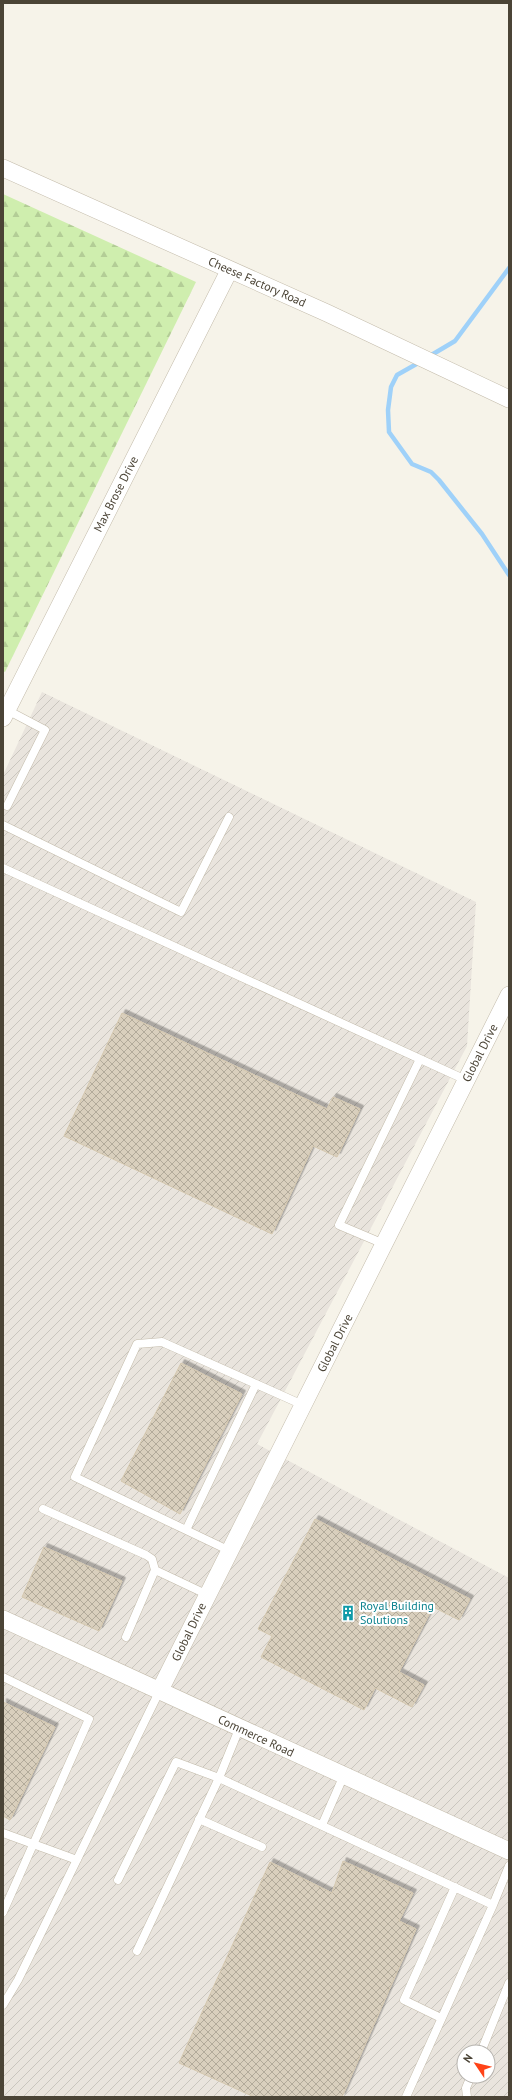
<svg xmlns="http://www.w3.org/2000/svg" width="512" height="2100" font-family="'PT Sans',sans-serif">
<defs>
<pattern id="industrial-furrows" width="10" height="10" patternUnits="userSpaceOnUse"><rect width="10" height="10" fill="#e9e4dd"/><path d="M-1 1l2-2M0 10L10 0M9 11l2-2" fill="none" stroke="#c9c5be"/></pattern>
<pattern id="forest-firs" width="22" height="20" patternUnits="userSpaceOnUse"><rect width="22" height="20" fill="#cfeeae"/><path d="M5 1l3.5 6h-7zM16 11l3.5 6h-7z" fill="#b3cd96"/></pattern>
<pattern id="building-cross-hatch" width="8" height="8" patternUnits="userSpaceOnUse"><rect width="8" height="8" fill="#d9cfbd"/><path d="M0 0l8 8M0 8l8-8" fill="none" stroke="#b2aa9a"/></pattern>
<filter id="shadow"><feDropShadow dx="3.5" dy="-3.5" stdDeviation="0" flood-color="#0004"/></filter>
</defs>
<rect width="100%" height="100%" fill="#f6f3e9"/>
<!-- industrial -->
<path fill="url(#industrial-furrows)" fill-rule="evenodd" d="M 42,692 L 476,902 L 467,1046 L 257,1444 L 509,1578 L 509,2097 L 3,2097 L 3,775 ZM 464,2052 L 488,2052 L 488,2076 L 464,2076 Z"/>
<!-- forest -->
<path fill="url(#forest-firs)" d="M 3,194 L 196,282 L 5,672 L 3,671 Z"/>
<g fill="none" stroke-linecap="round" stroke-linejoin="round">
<!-- stream -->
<path stroke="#9fd1f9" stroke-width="4.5" d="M 428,357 L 455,341 L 509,268
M 420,362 L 397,375 L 391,387 L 388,410 L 389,432 L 412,464 L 431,472 L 439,480 L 482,534 L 509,575"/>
</g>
<!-- building -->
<path fill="url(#building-cross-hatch)" stroke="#d5c8af" filter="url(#shadow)" d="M 122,1013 L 327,1109 L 333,1097 L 360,1109 L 337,1157 L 313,1146 L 272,1234 L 64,1136 Z
M 181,1363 L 242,1394 L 180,1514 L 121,1481 Z
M 315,1519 L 470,1599 L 459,1620 L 433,1607 L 399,1672 L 424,1685 L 412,1707 L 375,1688 L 364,1710 L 261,1657 L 272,1636 L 258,1629 Z
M 44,1547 L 122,1581 L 99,1631 L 22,1597 Z
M 3,1702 L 55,1727 L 10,1820 L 3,1816 Z
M 343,1861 L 413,1893 L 399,1921 L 416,1929 L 342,2097 L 254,2097 L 179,2063 L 270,1862 L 332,1893 Z"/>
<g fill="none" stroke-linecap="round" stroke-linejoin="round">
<!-- service casing -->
<g stroke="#c3bbaa" stroke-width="9">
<path id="service" d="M 7,806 L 45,730 L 7,710
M 3,825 L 181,912 L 229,817
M 3,868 L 466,1080
M 384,1244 L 339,1225 L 420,1059
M 43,1509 L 146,1555 L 152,1559 L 155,1570
M 186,1530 L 75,1477 L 137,1344 L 162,1342 L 256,1384
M 230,1551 L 186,1530 L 256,1384 L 303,1405
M 126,1637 L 155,1570 L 208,1595
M 3,1677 L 89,1719 L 3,1912
M 239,1729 L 219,1778 L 493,1905 L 509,1866
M 199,1819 L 262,1847
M 322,1825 L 344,1775
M 3,1833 L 77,1860
M 118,1880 L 176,1762 L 219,1778 L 137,1951
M 3,2005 L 18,1980 L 160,1690
M 441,2018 L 404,2000 L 455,1887
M 481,2052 L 509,1983
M 406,2097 L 493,1905
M 467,2097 L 466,2088 L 471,2076"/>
</g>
<!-- minor casing -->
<g stroke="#c3bbaa" stroke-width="18">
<path id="minor" d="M 3,168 L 327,313 L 509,399
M 3,718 L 229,271
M 3,1619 L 509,1851
M 160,1690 L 509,995"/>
</g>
<!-- service -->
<use href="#service" stroke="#fff" stroke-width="8"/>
<!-- minor -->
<use href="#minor" stroke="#fff" stroke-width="17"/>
</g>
<!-- icons -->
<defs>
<g id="building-bare" transform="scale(1.2)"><path d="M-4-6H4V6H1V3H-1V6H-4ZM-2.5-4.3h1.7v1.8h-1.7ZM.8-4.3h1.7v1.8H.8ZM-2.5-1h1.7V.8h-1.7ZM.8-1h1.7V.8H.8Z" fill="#0f9aa8" stroke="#fff" stroke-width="2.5" paint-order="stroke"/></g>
</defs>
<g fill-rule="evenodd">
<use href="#building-bare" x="348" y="1613"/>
</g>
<g text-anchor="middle" stroke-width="4" stroke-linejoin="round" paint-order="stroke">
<!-- street labels -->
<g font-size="12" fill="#4b4436" stroke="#fff">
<text transform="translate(257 282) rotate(24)" y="4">Cheese Factory Road</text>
<text transform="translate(116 494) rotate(-63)" y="4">Max Brose Drive</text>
<text transform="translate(480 1053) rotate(-63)" y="4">Global Drive</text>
<text transform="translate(335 1343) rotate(-63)" y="4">Global Drive</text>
<text transform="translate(189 1632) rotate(-64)" y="4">Global Drive</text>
<text transform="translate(256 1736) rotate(25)" y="4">Commerce Road</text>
</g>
<!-- culture labels -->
<g font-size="12" fill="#0d838f" stroke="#fff" text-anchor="start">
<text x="360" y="1610">Royal Building<tspan x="360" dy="14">Solutions</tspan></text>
</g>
</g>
<!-- border -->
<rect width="512" height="2100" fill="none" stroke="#4b4436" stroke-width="8"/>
<!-- north arrow -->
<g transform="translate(476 2064) rotate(305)"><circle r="19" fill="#ffffff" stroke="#b7b4af"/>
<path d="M0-3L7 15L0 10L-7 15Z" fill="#ff4317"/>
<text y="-6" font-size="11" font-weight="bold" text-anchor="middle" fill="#4b4436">N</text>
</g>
</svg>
